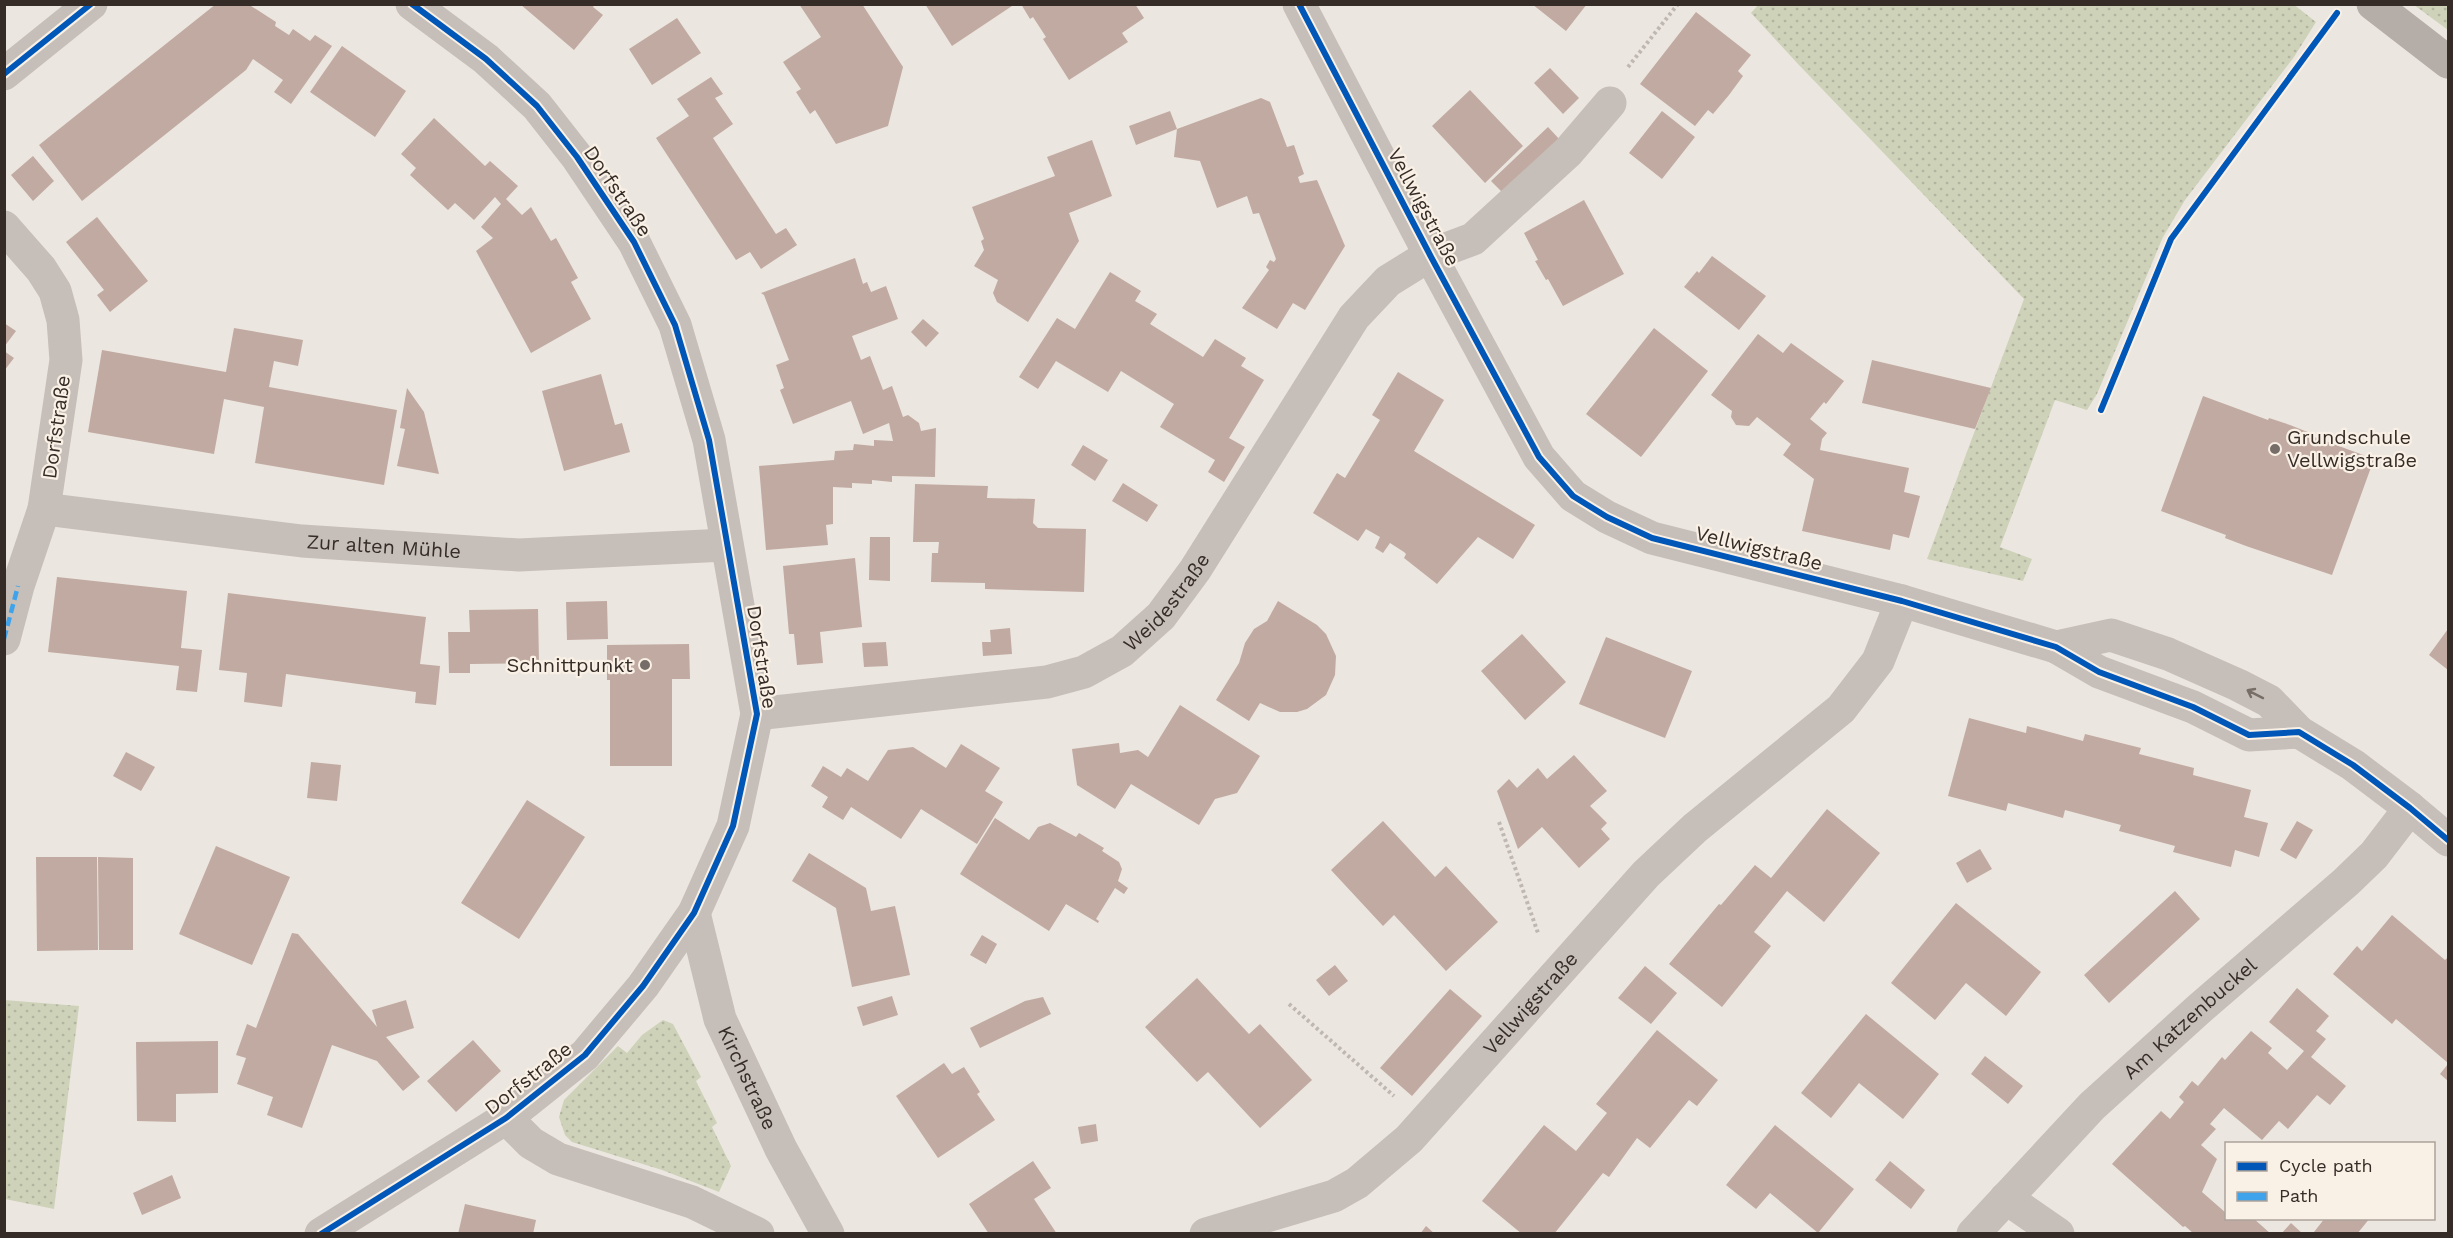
<svg xmlns="http://www.w3.org/2000/svg" width="2453" height="1238" font-family="'Work Sans',sans-serif">
<defs>
<pattern id="grass-dots" width="8" height="8" patternUnits="userSpaceOnUse" patternTransform="scale(1.5)"><rect width="8" height="8" fill="#ced2b9"/><path d="M2 2h.1M6 6h.1" fill="none" stroke="#b2b49f" stroke-width="1.8" stroke-linecap="round"/></pattern>
</defs>
<rect width="100%" height="100%" fill="#ece6e0"/>
<!-- grass -->
<path fill="url(#grass-dots)" d="M 1759,4 L 2293,4 L 2316,22 L 2294,57 L 2185,200 L 2163,237 L 2097,394 L 2087,410 L 2055,400 L 2000,547 L 2032,559 L 2023,581 L 1927,559 L 2024,299 L 1798,64 L 1751,13 Z
M 2414,5 L 2448,5 L 2448,30 Z
M 4,1000 L 79,1006 L 54,1209 L 5,1199 Z
M 663,1020 L 673,1024 L 701,1077 L 696,1081 L 717,1123 L 712,1127 L 731,1166 L 719,1192 L 662,1170 L 572,1142 L 565,1135 L 559,1117 L 564,1100 L 618,1046 L 627,1053 L 642,1035 Z"/>
<!-- building -->
<path fill="#c1aaa1" d="M 216,4 L 248,4 L 276,22 L 275,26 L 289,35 L 293,29 L 310,41 L 315,35 L 332,46 L 291,104 L 274,92 L 283,80 L 253,59 L 246,70 L 82,201 L 39,145 Z
M 520,4 L 595,4 L 593,7 L 603,15 L 574,50 Z
M 799,4 L 862,4 L 903,67 L 888,126 L 836,144 L 815,110 L 810,114 L 796,92 L 801,89 L 783,62 L 821,37 Z
M 925,4 L 1015,4 L 952,46 Z
M 1021,4 L 1135,4 L 1144,18 L 1122,33 L 1128,42 L 1069,80 L 1043,39 L 1046,37 L 1033,17 L 1030,19 Z
M 1532,4 L 1587,4 L 1566,31 Z
M 1696,12 L 1751,55 L 1738,71 L 1743,76 L 1729,95 L 1713,114 L 1708,110 L 1695,126 L 1640,84 Z
M 677,18 L 701,53 L 652,85 L 629,49 Z
M 342,46 L 406,91 L 375,137 L 310,92 Z
M 1550,68 L 1579,98 L 1563,114 L 1534,83 Z
M 711,77 L 723,94 L 715,98 L 733,124 L 713,138 L 776,234 L 786,228 L 797,245 L 761,269 L 750,252 L 736,260 L 656,138 L 689,116 L 677,99 Z
M 1470,90 L 1523,146 L 1485,183 L 1432,126 Z
M 1261,98 L 1270,102 L 1287,147 L 1294,145 L 1304,174 L 1298,177 L 1300,183 L 1317,180 L 1345,246 L 1305,310 L 1293,303 L 1277,329 L 1242,308 L 1269,270 L 1266,267 L 1270,260 L 1274,262 L 1276,259 L 1259,213 L 1253,214 L 1247,196 L 1217,208 L 1200,161 L 1174,157 L 1177,129 Z
M 1170,111 L 1177,129 L 1136,145 L 1129,126 Z
M 1662,111 L 1695,137 L 1662,179 L 1629,153 Z
M 434,118 L 485,166 L 490,161 L 518,186 L 506,199 L 522,215 L 531,207 L 551,241 L 556,238 L 578,278 L 571,282 L 591,319 L 531,353 L 476,251 L 493,238 L 481,227 L 501,204 L 495,197 L 474,220 L 455,203 L 448,210 L 410,175 L 416,168 L 401,154 Z
M 1548,127 L 1561,141 L 1505,195 L 1491,181 Z
M 1092,140 L 1112,196 L 1069,213 L 1079,241 L 1028,322 L 997,302 L 993,293 L 998,280 L 974,266 L 984,250 L 981,241 L 984,239 L 972,207 L 1055,176 L 1047,157 Z
M 33,156 L 54,181 L 33,201 L 11,175 Z
M 1584,200 L 1624,274 L 1563,306 L 1548,279 L 1546,280 L 1535,261 L 1538,260 L 1524,233 Z
M 97,217 L 148,281 L 110,312 L 97,295 L 104,290 L 66,242 Z
M 1712,256 L 1766,296 L 1739,330 L 1684,287 L 1697,271 L 1699,273 Z
M 855,258 L 863,284 L 867,282 L 871,292 L 886,286 L 898,319 L 852,336 L 861,360 L 870,356 L 883,390 L 892,386 L 903,417 L 908,415 L 919,423 L 921,431 L 936,428 L 935,477 L 892,476 L 892,482 L 872,480 L 872,484 L 852,483 L 852,488 L 833,487 L 833,524 L 826,525 L 828,545 L 766,550 L 759,466 L 834,460 L 835,451 L 853,450 L 854,444 L 874,446 L 874,440 L 893,441 L 889,423 L 863,434 L 851,401 L 793,424 L 780,390 L 784,388 L 776,365 L 789,360 L 764,295 L 761,293 Z
M 1110,272 L 1141,291 L 1135,301 L 1157,314 L 1150,324 L 1203,357 L 1215,339 L 1246,358 L 1241,366 L 1264,380 L 1229,438 L 1245,447 L 1224,482 L 1208,472 L 1215,460 L 1160,427 L 1174,404 L 1121,371 L 1108,392 L 1056,361 L 1038,389 L 1019,377 L 1057,318 L 1075,329 Z
M 923,319 L 939,333 L 926,347 L 911,332 Z
M 4,323 L 16,331 L 4,347 Z
M 234,328 L 303,340 L 298,366 L 274,361 L 269,387 L 397,410 L 384,485 L 255,463 L 264,407 L 224,399 L 214,454 L 88,432 L 102,350 L 226,372 Z
M 1654,328 L 1708,371 L 1641,457 L 1586,414 Z
M 1758,334 L 1783,353 L 1791,343 L 1844,381 L 1826,404 L 1824,402 L 1810,419 L 1827,433 L 1822,439 L 1820,450 L 1909,468 L 1904,492 L 1920,496 L 1909,538 L 1893,534 L 1890,550 L 1802,531 L 1814,479 L 1783,455 L 1791,444 L 1757,417 L 1749,426 L 1736,425 L 1731,417 L 1732,411 L 1711,395 Z
M 4,351 L 14,358 L 4,371 Z
M 1872,360 L 1991,388 L 1975,429 L 1862,403 Z
M 1398,372 L 1444,400 L 1414,451 L 1535,525 L 1513,559 L 1478,537 L 1437,584 L 1404,558 L 1406,554 L 1404,552 L 1390,543 L 1383,553 L 1375,548 L 1380,537 L 1366,529 L 1358,541 L 1313,513 L 1337,473 L 1345,478 L 1380,420 L 1372,415 Z
M 601,374 L 615,425 L 622,423 L 630,452 L 564,471 L 542,391 Z
M 407,388 L 424,412 L 439,474 L 397,466 L 405,429 L 400,428 Z
M 2203,396 L 2268,420 L 2269,418 L 2290,425 L 2310,433 L 2309,435 L 2374,459 L 2332,575 L 2246,546 L 2225,538 L 2226,535 L 2161,511 Z
M 1083,445 L 1108,460 L 1095,481 L 1071,465 Z
M 1123,483 L 1158,505 L 1147,522 L 1112,501 Z
M 915,484 L 988,486 L 987,498 L 1035,499 L 1033,523 L 1038,528 L 1086,529 L 1084,592 L 985,589 L 985,583 L 931,582 L 932,553 L 938,553 L 939,542 L 913,542 Z
M 870,537 L 890,537 L 890,581 L 869,580 Z
M 855,558 L 862,627 L 820,632 L 823,663 L 797,665 L 794,634 L 789,634 L 783,566 Z
M 57,577 L 187,591 L 181,648 L 202,650 L 197,692 L 176,690 L 179,666 L 48,652 Z
M 228,593 L 426,617 L 420,664 L 440,666 L 436,705 L 415,703 L 416,692 L 286,674 L 282,707 L 244,702 L 247,673 L 219,670 Z
M 607,601 L 608,639 L 567,640 L 566,602 Z
M 1278,601 L 1317,625 L 1326,634 L 1336,656 L 1335,675 L 1326,695 L 1307,709 L 1297,712 L 1280,712 L 1260,703 L 1249,721 L 1216,700 L 1239,663 L 1245,643 L 1254,629 L 1267,621 Z
M 538,609 L 539,663 L 470,664 L 470,673 L 449,673 L 448,632 L 470,632 L 469,610 Z
M 1010,628 L 1012,654 L 983,656 L 982,642 L 991,642 L 990,630 Z
M 2448,629 L 2448,670 L 2429,655 Z
M 1522,634 L 1566,682 L 1525,720 L 1481,671 Z
M 1606,637 L 1692,671 L 1665,738 L 1579,704 Z
M 886,642 L 888,666 L 864,667 L 862,643 Z
M 689,644 L 690,679 L 672,679 L 672,766 L 610,766 L 610,680 L 607,680 L 607,645 Z
M 1180,705 L 1260,756 L 1237,793 L 1215,799 L 1199,825 L 1131,784 L 1115,809 L 1077,785 L 1072,749 L 1119,743 L 1120,753 L 1138,750 L 1148,757 Z
M 1969,718 L 2026,733 L 2027,726 L 2083,741 L 2085,734 L 2141,748 L 2139,754 L 2194,768 L 2193,775 L 2251,790 L 2244,817 L 2268,823 L 2259,857 L 2235,850 L 2231,867 L 2173,852 L 2175,846 L 2119,831 L 2121,825 L 2065,810 L 2063,818 L 2008,803 L 2006,811 L 1948,796 Z
M 961,744 L 1000,768 L 985,791 L 1003,802 L 977,844 L 921,809 L 901,839 L 851,807 L 843,820 L 822,807 L 828,797 L 811,786 L 823,766 L 841,777 L 847,768 L 868,781 L 888,750 L 913,747 L 946,768 Z
M 126,752 L 155,767 L 141,791 L 113,776 Z
M 1574,755 L 1607,791 L 1590,806 L 1607,823 L 1601,829 L 1610,839 L 1579,868 L 1542,827 L 1518,849 L 1497,791 L 1509,779 L 1517,788 L 1538,768 L 1547,779 Z
M 311,762 L 341,765 L 337,801 L 307,798 Z
M 527,800 L 585,837 L 519,939 L 461,903 Z
M 1827,809 L 1880,853 L 1824,922 L 1787,891 L 1754,932 L 1771,946 L 1722,1007 L 1669,964 L 1719,904 L 1721,905 L 1755,865 L 1771,878 Z
M 995,818 L 1029,840 L 1038,827 L 1050,823 L 1076,837 L 1079,833 L 1104,848 L 1102,851 L 1119,862 L 1122,869 L 1118,881 L 1128,888 L 1124,894 L 1115,888 L 1096,919 L 1099,921 L 1098,923 L 1066,904 L 1049,931 L 960,874 Z
M 1383,821 L 1435,877 L 1446,866 L 1498,922 L 1446,971 L 1394,915 L 1383,926 L 1331,870 Z
M 2297,821 L 2313,830 L 2296,859 L 2280,850 Z
M 216,846 L 290,877 L 252,965 L 179,934 Z
M 1980,849 L 1992,869 L 1967,883 L 1956,863 Z
M 809,853 L 866,888 L 871,911 L 895,906 L 910,975 L 852,987 L 836,908 L 792,881 Z
M 36,857 L 97,857 L 98,950 L 37,951 Z
M 98,857 L 133,858 L 133,950 L 99,950 Z
M 2175,891 L 2200,919 L 2109,1003 L 2084,975 Z
M 1956,903 L 2041,972 L 2006,1016 L 1966,983 L 1935,1020 L 1891,983 Z
M 2392,915 L 2445,960 L 2448,957 L 2448,1063 L 2396,1019 L 2392,1024 L 2333,974 L 2357,946 L 2362,951 Z
M 292,933 L 298,934 L 377,1027 L 372,1010 L 406,1000 L 414,1028 L 386,1037 L 420,1077 L 403,1091 L 377,1061 L 332,1045 L 302,1128 L 267,1115 L 273,1097 L 237,1084 L 246,1058 L 236,1055 L 247,1024 L 256,1028 Z
M 982,935 L 997,944 L 986,964 L 970,955 Z
M 1335,965 L 1348,981 L 1329,996 L 1316,980 Z
M 1645,966 L 1677,993 L 1651,1024 L 1618,998 Z
M 1197,978 L 1249,1034 L 1260,1024 L 1312,1080 L 1260,1128 L 1208,1072 L 1197,1082 L 1145,1027 Z
M 2297,988 L 2329,1016 L 2316,1031 L 2326,1039 L 2311,1057 L 2346,1086 L 2330,1105 L 2317,1095 L 2288,1129 L 2279,1121 L 2262,1140 L 2224,1108 L 2210,1124 L 2216,1129 L 2201,1145 L 2217,1159 L 2202,1192 L 2226,1213 L 2226,1218 L 2253,1218 L 2271,1234 L 2194,1234 L 2185,1226 L 2183,1227 L 2112,1164 L 2161,1111 L 2170,1119 L 2184,1102 L 2179,1097 L 2192,1081 L 2198,1086 L 2222,1057 L 2225,1060 L 2251,1031 L 2272,1048 L 2268,1053 L 2287,1070 L 2304,1051 L 2269,1022 Z
M 1450,989 L 1482,1016 L 1412,1096 L 1380,1068 Z
M 892,996 L 898,1015 L 863,1026 L 857,1007 Z
M 1043,997 L 1051,1014 L 980,1048 L 970,1028 L 1025,1001 Z
M 1866,1014 L 1939,1074 L 1903,1119 L 1859,1083 L 1831,1118 L 1801,1093 Z
M 1657,1030 L 1718,1080 L 1697,1106 L 1689,1100 L 1650,1148 L 1637,1138 L 1609,1177 L 1603,1173 L 1554,1234 L 1522,1234 L 1482,1201 L 1544,1125 L 1576,1151 L 1607,1113 L 1596,1104 Z
M 473,1040 L 501,1071 L 456,1112 L 427,1081 Z
M 218,1041 L 218,1093 L 176,1094 L 176,1122 L 137,1121 L 136,1042 Z
M 1985,1056 L 2023,1086 L 2008,1104 L 1971,1074 Z
M 944,1063 L 952,1074 L 964,1067 L 980,1092 L 977,1094 L 995,1120 L 938,1158 L 896,1096 Z
M 2448,1064 L 2448,1081 L 2440,1074 Z
M 1096,1124 L 1098,1141 L 1081,1144 L 1078,1127 Z
M 1775,1125 L 1854,1189 L 1818,1233 L 1770,1193 L 1756,1209 L 1726,1185 Z
M 1033,1161 L 1051,1188 L 1034,1199 L 1057,1234 L 989,1234 L 969,1204 Z
M 1890,1161 L 1925,1190 L 1911,1209 L 1875,1180 Z
M 172,1175 L 181,1198 L 142,1215 L 133,1193 Z
M 465,1204 L 536,1220 L 533,1234 L 458,1234 Z
M 2325,1218 L 2370,1218 L 2357,1234 L 2315,1234 L 2314,1232 Z
M 2291,1223 L 2303,1234 L 2281,1234 Z
M 1426,1226 L 1435,1234 L 1420,1234 Z"/>
<g fill="none" stroke-linecap="round" stroke-linejoin="round">
<!-- path -->
<path stroke="#bfb7b1" stroke-width="4" stroke-dasharray="3 3" stroke-linecap="butt" d="M 1628,67 L 1678,4
M 1499,822 L 1538,933
M 1289,1004 L 1394,1096"/>
<!-- minor -->
<g stroke="#c6beb8" stroke-width="33">
<path d="M 1299,4 L 1430,255 L 1539,457 L 1573,496 L 1607,517 L 1652,538 L 1902,601 L 2056,647 L 2099,672 L 2193,707 L 2249,735 L 2299,732"/>
<path d="M 4,74 L 91,4"/>
<path d="M 4,227 L 41,269 L 55,291 L 63,320 L 66,360 L 44,509 L 18,586 L 4,639"/>
<path id="s1" d="M 44,509 L 302,541 L 519,555 L 726,545"/>
<path d="M 2056,647 L 2111,635 L 2168,654 L 2238,685 L 2269,701 L 2299,732 L 2353,765 L 2410,808 L 2448,840"/>
<path id="s2" d="M 757,714 L 1047,682 L 1084,672 L 1122,651 L 1161,616 L 1195,570 L 1354,317 L 1388,281 L 1430,255 L 1473,239 L 1568,152 L 1610,103"/>
<path id="s3" d="M 694,913 L 720,1019 L 781,1149 L 828,1234"/>
<path d="M 506,1118 L 531,1143 L 558,1159 L 692,1202 L 758,1234"/>
<path d="M 2006,1198 L 2058,1234"/>
<path d="M 321,1234 L 506,1118 L 585,1055 L 643,986 L 694,913 L 733,826 L 757,714 L 709,440 L 675,325 L 634,242 L 577,157 L 537,106 L 486,59 L 412,4"/>
<path id="s4" d="M 1206,1234 L 1334,1196 L 1357,1183 L 1409,1139 L 1646,874 L 1695,828 L 1841,709 L 1878,661 L 1902,601"/>
<path id="s5" d="M 1973,1234 L 2092,1106 L 2199,1009 L 2346,882 L 2374,855 L 2410,808"/>
</g>
<!-- major -->
<path stroke="#b4ada8" stroke-width="33" d="M 2373,4 L 2448,62"/>
<!-- quiet -->
<path stroke="#3fa3eb" stroke-width="4.5" stroke-dasharray="9 4.5" stroke-linecap="butt" d="M 4,639 L 18,586"/>
<!-- cycleway casing -->
<g stroke="#faf1e6" stroke-width="10">
<path id="cycleway" d="M 1299,4 L 1430,255 L 1539,457 L 1573,496 L 1607,517 L 1652,538 L 1902,601 L 2056,647 L 2099,672 L 2193,707 L 2249,735 L 2299,732 L 2353,765 L 2410,808 L 2448,840
M 4,74 L 91,4
M 2101,410 L 2171,239 L 2337,13
M 321,1234 L 506,1118 L 585,1055 L 643,986 L 694,913 L 733,826 L 757,714 L 709,440 L 675,325 L 634,242 L 577,157 L 537,106 L 486,59 L 412,4"/>
</g>
<!-- cycleway -->
<use href="#cycleway" stroke="#0057b8" stroke-width="6"/>
</g>
<!-- one-way arrows -->
<defs><path id="oneway-shaft" d="M-6 0H5M1.5-3L5.5 0L1.5 3" fill="none" stroke-width="1.6" stroke-linecap="round" stroke-linejoin="round" transform="scale(1.5)"/></defs>
<use stroke="#776e68" href="#oneway-shaft" transform="translate(2255 694) rotate(-153)"/>
<!-- markers -->
<g fill="#766d68" stroke="#faf1e6" stroke-width="2">
<circle cx="2275" cy="449" r="6"/>
<circle cx="645" cy="665" r="6"/>
</g>
<g text-anchor="middle" stroke-width="4.5" stroke-linejoin="round" paint-order="stroke">
<!-- street labels -->
<g font-size="20" fill="#362c27" stroke="#faf1e6">
<text transform="translate(618 191) rotate(56)" y="7">Dorfstraße</text>
<text transform="translate(1424 207) rotate(62)" y="7">Vellwigstraße</text>
<text transform="translate(56 427) rotate(-82)" y="7">Dorfstraße</text>
<text dy="7" stroke="none"><textPath href="#s1" startOffset="342">Zur alten Mühle</textPath></text>
<text transform="translate(1759 548) rotate(14)" y="7">Vellwigstraße</text>
<text dy="7" stroke="none"><textPath href="#s2" startOffset="440">Weidestraße</textPath></text>
<text transform="translate(762 657) rotate(81)" y="7">Dorfstraße</text>
<text dy="7" stroke="none"><textPath href="#s4" startOffset="410">Vellwigstraße</textPath></text>
<text dy="7" stroke="none"><textPath href="#s5" startOffset="306">Am Katzenbuckel</textPath></text>
<text transform="translate(528 1078) rotate(-38)" y="7">Dorfstraße</text>
<text dy="7" stroke="none"><textPath href="#s3" startOffset="174">Kirchstraße</textPath></text>
</g>
<!-- poi labels -->
<g font-size="20" fill="#362c27" stroke="#faf1e6" text-anchor="start">
<text x="2287" y="444">Grundschule<tspan x="2287" dy="23">Vellwigstraße</tspan></text>
<text x="633" y="672" text-anchor="end">Schnittpunkt</text>
</g>
</g>
<!-- border -->
<rect width="2453" height="1238" fill="none" stroke="#362c27" stroke-width="12"/>
<!-- legend -->
<rect x="2225" y="1142" width="210" height="78" fill="#faf1e6" stroke="#aca29a" stroke-width="1.5"/>
<rect x="2237" y="1162" width="30" height="9" fill="#0057b8" stroke="#aca29a" stroke-width="1.5"/>
<text x="2279" y="1172" font-size="18" fill="#362c27">Cycle path</text>
<rect x="2237" y="1192" width="30" height="9" fill="#3fa3eb" stroke="#aca29a" stroke-width="1.5"/>
<text x="2279" y="1202" font-size="18" fill="#362c27">Path</text>
</svg>
